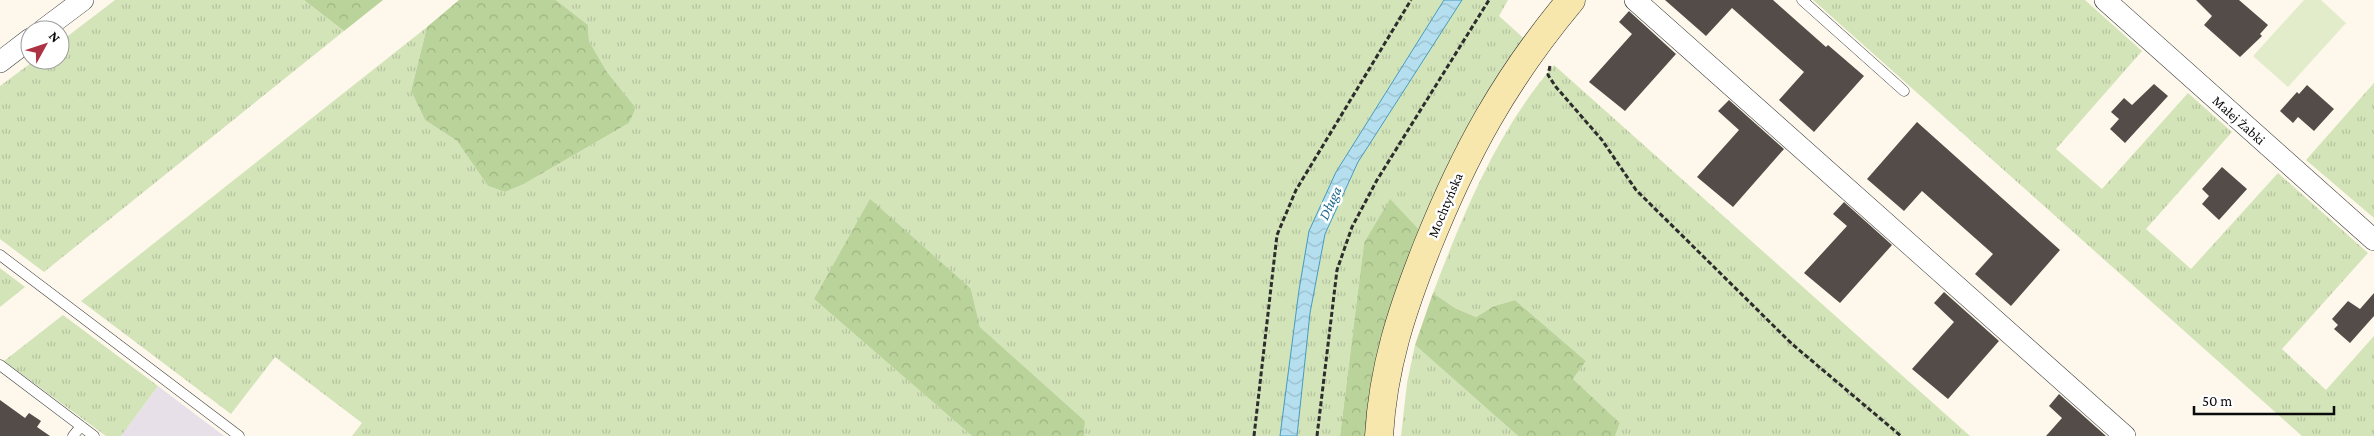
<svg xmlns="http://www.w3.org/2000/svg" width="2374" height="436" font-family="'Crimson Pro',serif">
<defs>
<pattern id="grass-tufts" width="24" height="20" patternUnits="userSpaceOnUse" patternTransform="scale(1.25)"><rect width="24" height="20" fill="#d3e4b9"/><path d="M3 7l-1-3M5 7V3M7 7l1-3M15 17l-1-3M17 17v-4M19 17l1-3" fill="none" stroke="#b4c29e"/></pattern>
<pattern id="forest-crowns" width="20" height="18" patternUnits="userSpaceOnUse" patternTransform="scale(1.25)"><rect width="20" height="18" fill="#b9d39a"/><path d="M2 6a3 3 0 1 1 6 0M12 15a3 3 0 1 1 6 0" fill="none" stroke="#9eb483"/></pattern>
<pattern id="water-waves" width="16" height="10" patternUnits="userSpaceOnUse" patternTransform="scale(1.25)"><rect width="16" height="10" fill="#b5dfef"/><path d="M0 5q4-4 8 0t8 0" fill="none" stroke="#9abecc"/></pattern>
</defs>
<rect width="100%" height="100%" fill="#fdf8eb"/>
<!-- industrial -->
<path fill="#e7e0e9" d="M 158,386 L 224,436 L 121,436 Z"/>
<!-- grass -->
<path fill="url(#grass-tufts)" d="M 115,0 L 304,0 L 344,31 L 44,272 L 0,239 L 0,86 L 35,60 L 60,60 L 60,42 Z
M 556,0 L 1444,0 L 1336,172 L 1299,290 L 1280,436 L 1084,436 L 1085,421 L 980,327 L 971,289 L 814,299 L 972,436 L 352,436 L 362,423 L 275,357 L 231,414 L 81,301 L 427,27 L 411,91 L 425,120 L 457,141 L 488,186 L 505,192 L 524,184 L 629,123 L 636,108 L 607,72 L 589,41 L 588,25 Z
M 1462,0 L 1508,0 L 1499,16 L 1528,42 L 1423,234 L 1364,243 L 1340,436 L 1297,436 L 1310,313 L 1325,235 L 1358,162 Z
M 1813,0 L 2085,0 L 2142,51 L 2056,149 L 2102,189 L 2188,93 L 2232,132 L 2146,229 L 2191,269 L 2278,173 L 2368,253 L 2282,349 L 2326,390 L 2374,336 L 2374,436 L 2302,436 Z
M 1554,65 L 1970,436 L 1615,436 L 1620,423 L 1573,379 L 1586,361 L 1515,300 L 1494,306 L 1476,317 L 1455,308 L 1433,293 C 1464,212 1497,131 1554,65 Z
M 2374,83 L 2374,218 L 2306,160 Z
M 0,268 L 25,287 L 0,307 Z
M 63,315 L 158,386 L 121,436 L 106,436 L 4,361 Z
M 1415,345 L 1518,436 L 1401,436 L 1407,383 Z"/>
<!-- forest -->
<path fill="url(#forest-crowns)" d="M 304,0 L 383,0 L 344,31 Z
M 459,0 L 556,0 L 588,25 L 589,41 L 607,72 L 636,108 L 629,123 L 524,184 L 505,192 L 488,186 L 457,141 L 425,120 L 411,91 L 427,27 Z
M 870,199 L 971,289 L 980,327 L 1085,421 L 1084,436 L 972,436 L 814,299 Z
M 1390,199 L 1423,234 L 1370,436 L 1340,436 L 1364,243 Z
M 1433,293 L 1455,308 L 1476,317 L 1494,306 L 1515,300 L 1586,361 L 1573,379 L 1620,423 L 1615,436 L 1518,436 L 1415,345 Z"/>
<!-- pitch -->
<path fill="#e3ecca" d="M 2304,0 L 2321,0 L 2346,23 L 2288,87 L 2253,56 Z"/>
<!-- water -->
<path fill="url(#water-waves)" stroke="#449abf" d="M 1444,0 L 1462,0 L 1358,162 L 1325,234 L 1310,313 L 1297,436 L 1280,436 L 1299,290 L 1309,231 L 1336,172 Z"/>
<!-- building -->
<path fill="#534c49" d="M 1665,0 L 1773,0 L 1826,47 L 1828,45 L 1864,76 L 1814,132 L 1779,100 L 1804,72 L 1732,8 L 1706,36 Z
M 2196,0 L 2239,0 L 2268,25 L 2260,34 L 2262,36 L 2240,57 L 2204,25 L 2212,16 Z
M 1629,11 L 1676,54 L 1625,111 L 1589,82 L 1632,34 L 1619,22 Z
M 2154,84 L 2168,96 L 2125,143 L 2110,129 L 2119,119 L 2111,112 L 2124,98 L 2132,105 Z
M 2307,85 L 2334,109 L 2314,131 L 2298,117 L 2293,123 L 2280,111 L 2297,92 L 2299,94 Z
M 1729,100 L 1784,149 L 1733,207 L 1697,177 L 1739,130 L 1718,111 Z
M 1917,122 L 2060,250 L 2011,306 L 1975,274 L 1993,254 L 1922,191 L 1904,211 L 1867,179 Z
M 2222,167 L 2247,189 L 2219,220 L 2202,204 L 2209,196 L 2202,189 Z
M 1844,202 L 1892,245 L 1840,303 L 1804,273 L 1847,226 L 1833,214 Z
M 1944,292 L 1999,341 L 1948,399 L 1912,369 L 1954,322 L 1934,303 Z
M 2374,293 L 2374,316 L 2350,343 L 2334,329 L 2338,325 L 2332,319 L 2348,301 L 2360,309 Z
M 2059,394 L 2106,436 L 2046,436 L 2062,418 L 2049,406 Z
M 0,400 L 25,418 L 29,413 L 41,421 L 37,427 L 50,436 L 0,436 Z"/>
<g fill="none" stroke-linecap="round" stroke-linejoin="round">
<!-- lane casing -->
<g stroke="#3e3e3e" stroke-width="11">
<path id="lane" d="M 1802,0 L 1904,91
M 0,255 L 239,436
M 0,365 L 94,436
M 73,436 L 81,426"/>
</g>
<!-- street casing -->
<g stroke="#3e3e3e" stroke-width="22">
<path id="street" d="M 1635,0 L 2125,436
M 2105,0 L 2374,240
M 43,30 L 83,0
M 0,62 L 30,39"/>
</g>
<!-- secondary casing -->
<g stroke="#2d2d2d" stroke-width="29">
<path id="secondary" d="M 1379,436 C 1383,367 1402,310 1427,247 C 1465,152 1505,79 1571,0"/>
</g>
<!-- path -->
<path stroke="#2d2d2d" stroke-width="3" stroke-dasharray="5 2.5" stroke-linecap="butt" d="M 1550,66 L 1548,75 L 1556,87 L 1602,140 L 1636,190 L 1792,344 L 1901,436
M 1254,436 L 1277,235 L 1296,190 L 1411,0
M 1317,436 L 1337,270 L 1352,227 L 1377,180 L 1489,0"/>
<!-- lane -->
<use href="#lane" stroke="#fff" stroke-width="10"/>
<!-- street -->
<use href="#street" stroke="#fff" stroke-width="21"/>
<!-- secondary -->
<use href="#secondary" stroke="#f7e7ad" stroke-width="28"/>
</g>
<g text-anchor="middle" stroke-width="5" stroke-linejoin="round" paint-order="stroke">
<!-- street labels -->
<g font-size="14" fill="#0b0b0b" stroke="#fff">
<text transform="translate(2239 120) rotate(42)" y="5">Małej Żabki</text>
<text transform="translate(1445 205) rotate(-67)" y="5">Mochtyńska</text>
</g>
<!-- water labels -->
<g font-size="15" font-style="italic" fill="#226a90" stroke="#fff">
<text transform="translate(1330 203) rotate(-65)" y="5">Długa</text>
</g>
</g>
<!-- north arrow -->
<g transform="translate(45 45) rotate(50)"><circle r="24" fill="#ffffff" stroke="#9d9d9d"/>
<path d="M0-4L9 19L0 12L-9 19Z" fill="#ad3244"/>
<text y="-8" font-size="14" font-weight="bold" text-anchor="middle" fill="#0b0b0b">N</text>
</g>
<!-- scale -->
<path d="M2194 406v8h140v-8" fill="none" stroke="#0b0b0b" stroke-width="2.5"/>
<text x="2202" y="406" font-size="15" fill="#0b0b0b" stroke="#ffffff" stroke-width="4" paint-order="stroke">50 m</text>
</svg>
